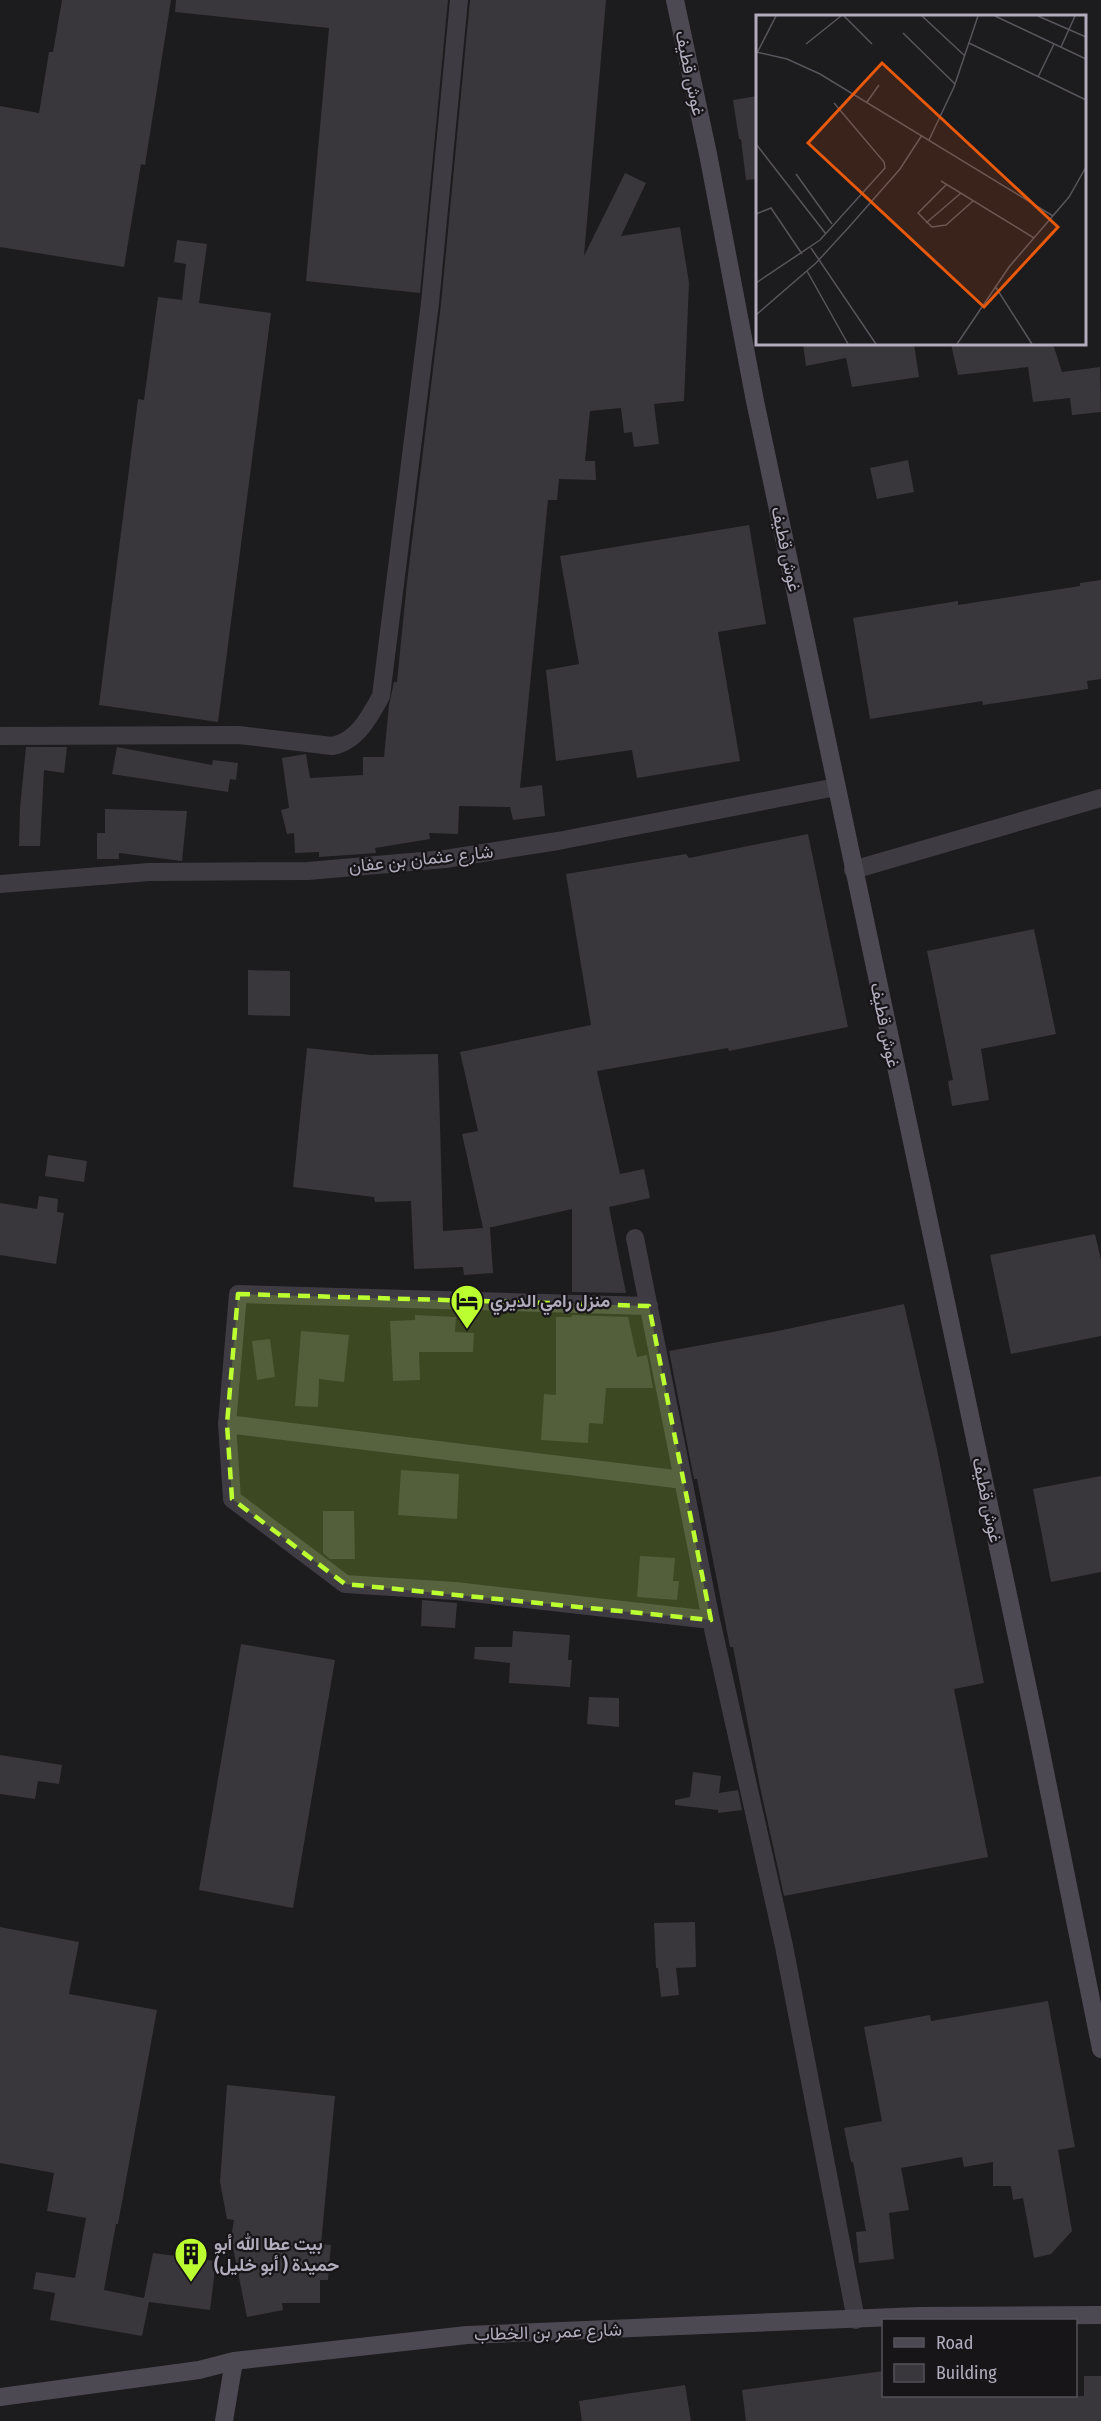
<svg xmlns="http://www.w3.org/2000/svg" width="1101" height="2421" font-family="'Fira Sans Condensed',Vazirmatn,sans-serif">
<rect width="100%" height="100%" fill="#1c1b1d"/>
<!-- building -->
<path fill="#3a373c" d="M 62,0 L 171,0 L 145,165 L 141,164 L 124,267 L 0,247 L 0,106 L 39,113 L 49,52 L 53,52 Z
M 176,0 L 448,0 L 420,293 L 306,281 L 329,28 L 175,12 Z
M 470,0 L 606,0 L 584,256 L 625,173 L 646,183 L 621,236 L 680,227 L 689,283 L 684,401 L 654,404 L 659,444 L 634,447 L 632,432 L 624,433 L 621,408 L 590,411 L 585,461 L 595,461 L 596,480 L 559,479 L 557,500 L 548,500 L 520,788 L 542,785 L 545,816 L 513,820 L 510,807 L 459,806 L 458,834 L 429,833 L 430,839 L 375,848 L 376,853 L 319,857 L 319,852 L 295,853 L 294,833 L 287,834 L 281,810 L 289,808 L 282,758 L 306,754 L 310,778 L 363,775 L 363,757 L 384,757 L 389,705 L 394,682 L 397,682 L 407,582 L 441,304 Z
M 758,96 L 758,179 L 746,180 L 741,139 L 739,139 L 733,100 Z
M 177,240 L 207,244 L 199,303 L 271,313 L 218,722 L 99,705 L 138,399 L 144,400 L 158,297 L 182,300 L 186,264 L 174,262 Z
M 803,344 L 914,344 L 919,377 L 852,387 L 846,358 L 806,366 Z
M 951,344 L 1053,344 L 1062,372 L 1100,367 L 1101,412 L 1072,415 L 1070,398 L 1033,402 L 1028,367 L 958,375 Z
M 908,460 L 914,492 L 877,499 L 870,468 Z
M 749,525 L 766,624 L 718,632 L 740,761 L 637,778 L 632,750 L 556,761 L 546,670 L 579,664 L 560,556 Z
M 1101,580 L 1101,679 L 1087,681 L 1088,689 L 983,705 L 982,701 L 870,719 L 853,618 L 958,601 L 958,605 L 1080,586 L 1080,583 Z
M 26,747 L 67,747 L 64,773 L 44,770 L 40,846 L 19,846 L 20,808 Z
M 117,747 L 212,765 L 213,760 L 238,763 L 236,780 L 230,779 L 228,792 L 112,774 Z
M 105,809 L 187,811 L 182,861 L 119,853 L 119,859 L 97,859 L 97,833 L 105,833 Z
M 808,834 L 848,1027 L 729,1051 L 728,1048 L 597,1071 L 620,1174 L 644,1169 L 650,1198 L 609,1207 L 626,1293 L 572,1292 L 572,1209 L 488,1228 L 490,1228 L 493,1273 L 464,1275 L 463,1267 L 414,1269 L 411,1201 L 375,1202 L 374,1197 L 293,1187 L 307,1048 L 371,1055 L 438,1054 L 443,1231 L 483,1228 L 462,1134 L 478,1131 L 460,1052 L 591,1025 L 566,874 L 686,854 L 689,858 Z
M 1034,929 L 1056,1034 L 981,1049 L 989,1100 L 952,1106 L 948,1081 L 953,1080 L 927,951 Z
M 248,970 L 290,971 L 290,1016 L 248,1015 Z
M 48,1155 L 87,1161 L 84,1182 L 45,1176 Z
M 39,1196 L 58,1199 L 57,1212 L 64,1213 L 56,1264 L 0,1255 L 0,1203 L 37,1209 Z
M 1095,1234 L 1101,1260 L 1101,1336 L 1011,1354 L 990,1255 Z
M 904,1304 L 936,1445 L 984,1683 L 954,1689 L 988,1857 L 784,1896 L 760,1787 L 733,1647 L 730,1647 L 697,1479 L 694,1479 L 669,1351 L 778,1331 Z
M 415,1315 L 456,1317 L 455,1332 L 474,1333 L 473,1352 L 419,1352 L 420,1380 L 393,1381 L 390,1321 L 415,1320 Z
M 572,1315 L 628,1317 L 637,1357 L 647,1355 L 653,1388 L 606,1388 L 603,1424 L 589,1423 L 588,1443 L 541,1440 L 544,1394 L 556,1395 L 556,1317 L 572,1317 Z
M 301,1331 L 349,1335 L 344,1382 L 319,1379 L 318,1407 L 295,1406 Z
M 270,1339 L 275,1377 L 257,1380 L 252,1341 Z
M 401,1470 L 459,1474 L 457,1519 L 398,1515 Z
M 1101,1476 L 1101,1572 L 1051,1582 L 1033,1489 Z
M 323,1511 L 354,1511 L 355,1559 L 330,1559 L 323,1553 Z
M 640,1556 L 675,1558 L 673,1581 L 679,1581 L 677,1600 L 637,1597 Z
M 422,1600 L 457,1603 L 455,1628 L 421,1626 Z
M 513,1631 L 570,1635 L 568,1660 L 572,1660 L 570,1687 L 509,1683 L 510,1663 L 474,1659 L 475,1647 L 512,1647 Z
M 241,1644 L 335,1660 L 293,1908 L 199,1890 Z
M 589,1697 L 619,1698 L 619,1727 L 587,1724 Z
M 0,1755 L 62,1765 L 59,1784 L 38,1781 L 35,1799 L 0,1794 Z
M 693,1772 L 721,1776 L 719,1793 L 738,1790 L 742,1810 L 718,1813 L 718,1810 L 675,1805 L 675,1800 L 690,1797 Z
M 695,1922 L 696,1967 L 676,1968 L 679,1995 L 661,1997 L 658,1968 L 656,1968 L 654,1923 Z
M 0,1927 L 79,1942 L 69,1994 L 157,2010 L 118,2224 L 116,2224 L 104,2290 L 144,2298 L 153,2253 L 216,2261 L 210,2310 L 149,2302 L 142,2336 L 50,2320 L 55,2293 L 33,2289 L 36,2272 L 75,2278 L 86,2218 L 47,2211 L 54,2173 L 0,2163 Z
M 1048,2001 L 1075,2147 L 1058,2150 L 1072,2231 L 1051,2254 L 1034,2258 L 1023,2198 L 1013,2200 L 1011,2186 L 993,2186 L 993,2162 L 964,2167 L 962,2157 L 901,2168 L 909,2210 L 889,2213 L 894,2259 L 859,2263 L 856,2232 L 866,2231 L 853,2162 L 851,2162 L 844,2128 L 882,2121 L 864,2027 L 930,2015 L 931,2021 Z
M 227,2085 L 335,2096 L 321,2244 L 331,2245 L 328,2280 L 320,2280 L 320,2303 L 282,2303 L 283,2310 L 247,2317 L 231,2238 L 234,2220 L 227,2219 L 220,2182 Z
M 884,2371 L 884,2396 L 1084,2396 L 1084,2376 L 1101,2376 L 1101,2421 L 746,2421 L 742,2390 Z
M 685,2385 L 691,2421 L 582,2421 L 579,2401 Z"/>
<g fill="none" stroke-linecap="round" stroke-linejoin="round">
<!-- minor -->
<path stroke="#3f3b43" stroke-width="18" d="M 0,736 L 239,735 L 332,746 C 357,742 370,716 381,696 L 430,303 L 459,0
M 0,884 L 149,872 L 308,871 L 445,859 L 558,841 L 836,787
M 635,1238 L 711,1620 L 784,1946 L 856,2320
M 649,1306 L 238,1294 L 227,1424 L 232,1499 L 345,1584 L 455,1591 L 711,1620
M 227,1424 L 683,1480"/>
<!-- tertiary -->
<path stroke="#3f3b43" stroke-width="18" d="M 853,870 L 1101,798"/>
<!-- secondary -->
<path stroke="#4d4953" stroke-width="18" d="M 675,0 L 708,154 L 755,401 L 1035,1722 L 1101,2049
M 0,2397 L 199,2370 L 234,2361 L 467,2335 L 918,2316 L 1101,2315
M 224,2421 L 234,2361"/>
</g>
<!-- marked area -->
<path fill="#bbff31" fill-opacity="0.2" stroke="#bbff31" stroke-width="4.5" stroke-dasharray="12 8" stroke-linejoin="round" d="M 238,1294 L 649,1306 L 711,1620 L 345,1584 L 232,1499 L 227,1424 Z"/>
<!-- icons -->
<defs>
<g id="hotel-pin" transform="scale(1.725)"><path d="M0 17L-7.5 6A9.5 9.5 0 1 1 7.5 6Z" fill="#bbff31" stroke="#171518"/><path d="M-6-4.5h1.5V1H6V5H4.5V3h-9V5H-6ZM-4 0a1.8 1.8 0 1 1 3.6 0ZM.5 0V-2.5h3Q6-2.5 6 0Z" fill="#111"/></g>
<g id="building-pin" transform="scale(1.725)"><path d="M0 17L-7.5 6A9.5 9.5 0 1 1 7.5 6Z" fill="#bbff31" stroke="#171518"/><path d="M-4-6H4V6H1V3H-1V6H-4ZM-2.5-4.3h1.7v1.8h-1.7ZM.8-4.3h1.7v1.8H.8ZM-2.5-1h1.7V.8h-1.7ZM.8-1h1.7V.8H.8Z" fill="#111"/></g>
</defs>
<g fill-rule="evenodd">
<use href="#hotel-pin" x="467" y="1301"/>
<use href="#building-pin" x="191" y="2254"/>
</g>
<g text-anchor="middle" stroke-width="4.5" stroke-linejoin="round" paint-order="stroke">
<!-- street labels -->
<g font-size="18" fill="#b2acbd" stroke="#171518">
<text transform="translate(690 73) rotate(78)" y="6">غوش قطيف</text>
<text transform="translate(786 549) rotate(78)" y="6">غوش قطيف</text>
<text transform="translate(421 859) rotate(-6)" y="6">شارع عثمان بن عفان</text>
<text transform="translate(885 1025) rotate(78)" y="6">غوش قطيف</text>
<text transform="translate(987 1500) rotate(78)" y="6">غوش قطيف</text>
<text transform="translate(548 2332) rotate(-2)" y="6">شارع عمر بن الخطاب</text>
</g>
<!-- poi labels -->
<g font-size="18" font-weight="bold" fill="#b2acbd" stroke="#171518" text-anchor="start">
<text x="490" y="1307">منزل رامي الديري</text>
<text x="214" y="2250">بيت عطا الله أبو<tspan x="214" dy="21">حميدة ( أبو خليل)</tspan></text>
</g>
</g>
<!-- overview -->
<g transform="translate(756 15)">
<rect width="330" height="330" fill="#1c1b1d"/>
<path fill="none" stroke="#58555d" stroke-width="1.5" d="M 88,1 L 116,29M 166,1 L 209,41M 239,1 L 330,44M 282,1 L 330,22M 147,18 L 199,69M 213,28 L 330,85M 50,29 L 85,1M 305,32 L 319,1M 0,37 L 31,44 L 64,59 L 297,201M 1,38 L 20,1M 282,62 L 298,29M 111,87 L 123,70M 173,125 L 198,72 L 222,1M 0,129 L 70,219M 40,159 L 76,209M 185,166 L 278,223M 191,169 L 162,198 L 176,212 L 190,210 L 217,186M 0,199 L 15,193 L 46,239M 170,208 L 205,178M 55,233 L 120,329M 51,256 L 92,329M 0,268 L 64,225 L 129,153 L 128,147 L 78,88M 239,271 L 276,329M 0,300 L 60,248 L 93,212 L 144,154 L 166,120M 201,329 L 253,252 L 313,182 L 330,152"/>
<path fill="#e8590c" fill-opacity="0.15" stroke="#e8590c" stroke-width="3" d="M 126,48 L 302,212 L 228,292 L 52,128 Z"/>
<rect width="330" height="330" fill="none" stroke="#b2acbd" stroke-width="3"/>
</g>
<!-- legend -->
<rect x="882" y="2319" width="195" height="78" fill="#171518" stroke="#55515a" stroke-width="1.5"/>
<rect x="894" y="2338" width="30" height="9" fill="#4d4953" stroke="#55515a" stroke-width="1.5"/>
<text x="936" y="2349" font-size="18" fill="#b2acbd">Road</text>
<rect x="894" y="2364" width="30" height="18" fill="#3a373c" stroke="#55515a" stroke-width="1.5"/>
<text x="936" y="2379" font-size="18" fill="#b2acbd">Building</text>
</svg>
